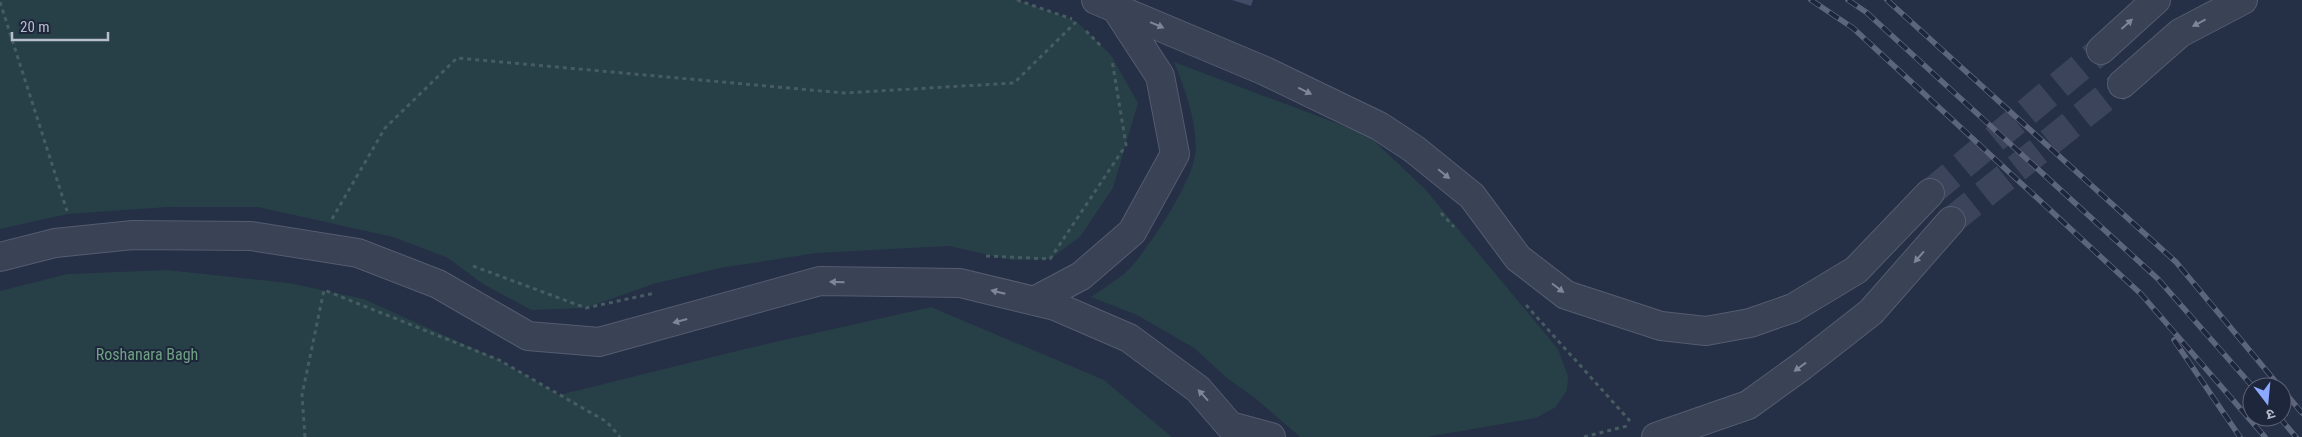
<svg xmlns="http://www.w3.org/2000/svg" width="2302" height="437" font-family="'Roboto Condensed','Noto Sans Devanagari',sans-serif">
<rect width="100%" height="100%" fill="#252f46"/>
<!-- green -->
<path fill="#273f47" d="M 0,0 L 1017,0 L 1076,21 L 1111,55 L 1138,103 L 1113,188 L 1080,237 L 1050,259 L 1012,260 L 949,246 L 817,253 L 720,268 L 653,284 L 586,308 L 531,310 L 483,284 L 448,258 L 393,237 L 258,207 L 169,207 L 68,214 L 0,229 Z
M 1174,62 L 1368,135 L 1425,189 L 1558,349 L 1568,376 L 1567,390 L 1556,407 L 1536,418 L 1427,437 L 1300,437 L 1255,398 L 1228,379 L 1194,348 L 1137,315 L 1091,297 C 1103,288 1118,280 1128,270 C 1149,248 1191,184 1195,155 C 1199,127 1184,87 1174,62 Z
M 167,270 L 289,283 L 364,299 L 499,360 L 559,395 L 749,348 L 931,307 L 1104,380 L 1172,437 L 0,437 L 0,291 L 67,274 Z"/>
<!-- building -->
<path fill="#424c66" d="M 1232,0 L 1253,0 L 1251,6 Z"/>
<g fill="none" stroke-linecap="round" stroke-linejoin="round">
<!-- minor-tunnel -->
<path stroke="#3b445a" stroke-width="28" stroke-dasharray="28 14" stroke-linecap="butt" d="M 1930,193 L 2101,50
M 1951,221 L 2122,84"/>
<!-- minor casing -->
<g stroke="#555c70" stroke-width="30">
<path id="minor" d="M 1096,0 L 1265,71 L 1379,126 L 1414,149 L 1472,196 L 1518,258 L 1566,295 L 1661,326 L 1706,331 L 1750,323 L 1793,308 L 1856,270 L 1930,193
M 2101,50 L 2156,0
M 2122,84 L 2180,33 L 2243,0
M 0,257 L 55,243 L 133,235 L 251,236 L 358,253 L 438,284 L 528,336 L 599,342 L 820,281 L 960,283 L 1055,306 L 1129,338 L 1198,389 L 1230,426 L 1271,437
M 1034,301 L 1081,276 L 1132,232 L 1175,154 L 1160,76 L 1115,7
M 1656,437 L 1748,405 L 1802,366 L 1871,312 L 1951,221"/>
</g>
<!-- path -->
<path stroke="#465c62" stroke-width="3" stroke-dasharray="4 4" stroke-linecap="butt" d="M 1017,0 L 1072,19
M 0,2 L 67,211
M 1086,31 L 1101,46
M 1441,213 L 1454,227
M 332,219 L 385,128 L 457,58 L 844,93 L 1014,83 L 1076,22
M 986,256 L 1050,259 L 1126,145 L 1112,60
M 473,266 L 586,308 L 655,293
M 1526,305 L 1630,421
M 305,437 L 302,395 L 324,290 L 499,360 L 607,422 L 620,437
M 1584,437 L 1627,426"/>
<!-- minor -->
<use href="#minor" stroke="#3a4255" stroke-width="28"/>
<!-- rail casing -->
<g stroke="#5c657c" stroke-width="5.5">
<path id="rail" d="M 1811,0 L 1853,28 L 2141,294 L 2265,437
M 1848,0 L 1866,12 L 2158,279 L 2253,387
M 1887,0 L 2176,262 L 2280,387
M 2174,340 L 2240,437
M 2282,389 L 2302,413
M 2279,417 L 2296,437"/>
</g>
<!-- rail -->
<use href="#rail" stroke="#1e263b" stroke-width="4" stroke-dasharray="11" stroke-linecap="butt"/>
</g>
<!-- one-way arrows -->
<defs><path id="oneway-solid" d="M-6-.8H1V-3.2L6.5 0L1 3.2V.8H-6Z" transform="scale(1.25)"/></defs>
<g fill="#7f8698">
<use href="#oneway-solid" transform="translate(2199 23) rotate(152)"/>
<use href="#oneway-solid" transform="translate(2127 24) rotate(-42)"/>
<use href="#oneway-solid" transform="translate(1157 25) rotate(23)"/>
<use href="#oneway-solid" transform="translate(1305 91) rotate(26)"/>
<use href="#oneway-solid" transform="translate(1444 174) rotate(39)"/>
<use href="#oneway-solid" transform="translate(1919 257) rotate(131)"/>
<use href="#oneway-solid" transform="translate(837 282) rotate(-179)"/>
<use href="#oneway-solid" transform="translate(1558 288) rotate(37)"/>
<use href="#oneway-solid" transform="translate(998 292) rotate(-166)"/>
<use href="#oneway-solid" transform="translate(680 321) rotate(165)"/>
<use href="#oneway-solid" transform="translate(1800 367) rotate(144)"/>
<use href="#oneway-solid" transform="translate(1203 395) rotate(-132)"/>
</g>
<g text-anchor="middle" stroke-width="4" stroke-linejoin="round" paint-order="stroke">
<!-- park labels -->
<g font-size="16" fill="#6da180" stroke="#1e263b">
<text x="147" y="360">Roshanara Bagh</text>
</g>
</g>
<!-- north arrow -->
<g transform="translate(2267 402) rotate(164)"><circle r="24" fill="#1e263b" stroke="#5c6376"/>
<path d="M0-4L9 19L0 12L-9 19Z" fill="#8ca9ff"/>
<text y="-8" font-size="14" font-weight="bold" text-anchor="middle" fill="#b8bece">उ</text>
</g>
<!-- scale -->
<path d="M12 32v8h96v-8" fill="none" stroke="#b8bece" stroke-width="2.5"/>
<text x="20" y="32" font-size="15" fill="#b8bece" stroke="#1e263b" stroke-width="4" paint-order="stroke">20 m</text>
</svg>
